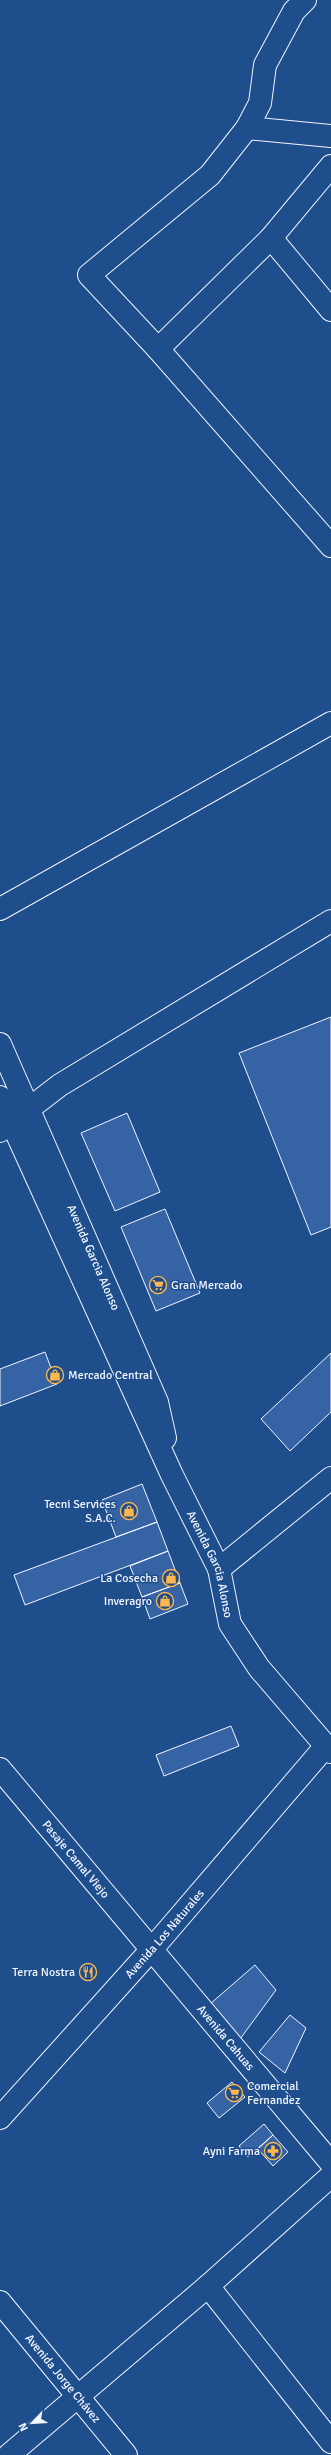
<svg xmlns="http://www.w3.org/2000/svg" width="331" height="2455" font-family="Signika,sans-serif">
<rect width="100%" height="100%" fill="#1f4e8c"/>
<!-- building -->
<path fill="#3563a3" stroke="#f2f6ff" d="M 331,1017 L 331,1227 L 311,1235 L 239,1053 Z
M 127,1113 L 160,1192 L 115,1211 L 81,1133 Z
M 165,1209 L 200,1293 L 156,1311 L 121,1227 Z
M 45,1352 L 57,1384 L 0,1406 L 0,1369 Z
M 331,1353 L 331,1412 L 290,1451 L 261,1419 Z
M 142,1484 L 157,1522 L 116,1537 L 102,1500 Z
M 157,1522 L 168,1551 L 25,1605 L 14,1575 Z
M 168,1551 L 180,1583 L 142,1597 L 130,1566 Z
M 180,1583 L 188,1604 L 150,1619 L 142,1597 Z
M 231,1726 L 239,1746 L 164,1776 L 156,1755 Z
M 255,1965 L 276,1990 L 240,2039 L 210,2004 Z
M 290,2015 L 306,2028 L 285,2073 L 259,2052 Z
M 232,2082 L 245,2097 L 219,2118 L 207,2103 Z
M 264,2124 L 273,2135 L 248,2157 L 239,2146 Z
M 273,2135 L 288,2152 L 273,2166 L 258,2149 Z"/>
<g fill="none" stroke-linecap="round" stroke-linejoin="round">
<!-- minor casing -->
<g stroke="#f2f6ff" stroke-width="24">
<g id="minor">
<path d="M 305,0 L 294,11 L 265,65 L 260,103 L 247,128 L 210,175 L 89,275 L 158,349 L 331,546"/>
<path d="M 247,128 L 331,136"/>
<path d="M 271,238 L 331,310"/>
<path d="M 158,349 L 271,238 L 331,166"/>
<path d="M 0,909 L 331,723"/>
<path d="M 0,1131 L 60,1085 L 331,921"/>
<path id="s1" d="M 0,1769 L 331,2163"/>
<path d="M 208,2286 L 331,2442"/>
<path d="M 9,2455 L 208,2286 L 331,2176"/>
</g>
</g>
<!-- major casing -->
<g stroke="#f2f6ff" stroke-width="24">
<g id="major">
<path id="s2" d="M 0,1044 L 157,1402 L 165,1438"/>
<path id="s3" d="M 0,1097 L 172,1475 L 219,1569 L 230,1624 L 259,1668 L 331,1752"/>
<path d="M 219,1569 L 331,1478"/>
<path id="s4" d="M 0,2118 L 152,1949 L 325,1747"/>
<path id="s5" d="M 0,2302 L 126,2455"/>
</g>
</g>
<!-- minor -->
<use href="#minor" stroke="#1f4e8c" stroke-width="22"/>
<!-- major -->
<use href="#major" stroke="#1f4e8c" stroke-width="22"/>
</g>
<!-- icons -->
<defs>
<g id="supermarket-ring" transform="scale(0.9)"><circle r="9.5" fill="#1f4e8c" stroke="#ffb74d" stroke-width="1.5"/><path d="M-6-5.5h2.5l.6 2H6L4.5 2H-2.5L-4.4-4H-6ZM-1.5 3.2a1.3 1.3 0 1 0 .1 0ZM3 3.2a1.3 1.3 0 1 0 .1 0Z" fill="#ffb74d"/></g>
<g id="shop-ring" transform="scale(0.9)"><circle r="9.5" fill="#1f4e8c" stroke="#ffb74d" stroke-width="1.5"/><path d="M-5-2.5h2.3a2.7 3.5 0 0 1 5.4 0H5L5.5 6h-11ZM-1.5-2.5h3a1.5 2.3 0 0 0-3 0Z" fill="#ffb74d"/></g>
<g id="restaurant-ring" transform="scale(0.9)"><circle r="9.5" fill="#1f4e8c" stroke="#ffb74d" stroke-width="1.5"/><path d="M-5-6h1v4h1v-4h1v4h1v-4h1v5L-1.5 .5V6h-2V.5L-5-1ZM5-6V6H3V1.5H1.5Q1.5-4 5-6Z" fill="#ffb74d"/></g>
<g id="pharmacy-ring" transform="scale(0.9)"><circle r="9.5" fill="#1f4e8c" stroke="#ffb74d" stroke-width="1.5"/><path d="M-2-6h4v4h4v4h-4v4h-4v-4h-4v-4h4Z" fill="#ffb74d"/></g>
</defs>
<g fill-rule="evenodd">
<use href="#supermarket-ring" x="158" y="1285"/>
<use href="#shop-ring" x="55" y="1375"/>
<use href="#shop-ring" x="129" y="1511"/>
<use href="#shop-ring" x="171" y="1578"/>
<use href="#shop-ring" x="165" y="1601"/>
<use href="#restaurant-ring" x="88" y="1972"/>
<use href="#supermarket-ring" x="234" y="2093"/>
<use href="#pharmacy-ring" x="273" y="2151"/>
</g>
<g text-anchor="middle" stroke-width="3" stroke-linejoin="round" paint-order="stroke">
<!-- street labels -->
<g font-size="12" fill="#f2f6ff" stroke="#1f4e8c">
<text dy="4" stroke="none"><textPath href="#s2" startOffset="233">Avenida Garcia Alonso</textPath></text>
<text dy="4" stroke="none"><textPath href="#s3" startOffset="513">Avenida Garcia Alonso</textPath></text>
<text dy="4" stroke="none"><textPath href="#s1" startOffset="118">Pasaje Camal Viejo</textPath></text>
<text dy="4" stroke="none"><textPath href="#s4" startOffset="247">Avenida Los Naturales</textPath></text>
<text dy="4" stroke="none"><textPath href="#s1" startOffset="351">Avenida Cahuas</textPath></text>
<text dy="4" stroke="none"><textPath href="#s5" startOffset="99">Avenida Jorge Chávez</textPath></text>
</g>
<!-- poi labels -->
<g font-size="12" fill="#f2f6ff" stroke="#1f4e8c" text-anchor="end">
<text x="171" y="1289" text-anchor="start">Gran Mercado</text>
<text x="68" y="1379" text-anchor="start">Mercado Central</text>
<text x="116" y="1508">Tecni Services<tspan x="116" dy="14">S.A.C.</tspan></text>
<text x="158" y="1582">La Cosecha</text>
<text x="152" y="1605">Inveragro</text>
<text x="75" y="1976">Terra Nostra</text>
<text x="247" y="2090" text-anchor="start">Comercial<tspan x="247" dy="14">Fernandez</tspan></text>
<text x="260" y="2155">Ayni Farma</text>
</g>
</g>
<!-- north arrow -->
<g transform="translate(32 2423) rotate(245)" stroke="#1f4e8c" stroke-width="3" paint-order="stroke">
<path d="M0-3L7 15L0 10L-7 15Z" fill="#f2f6ff"/>
<text y="-6" font-size="11" font-weight="bold" text-anchor="middle" fill="#f2f6ff">N</text>
</g>
</svg>
